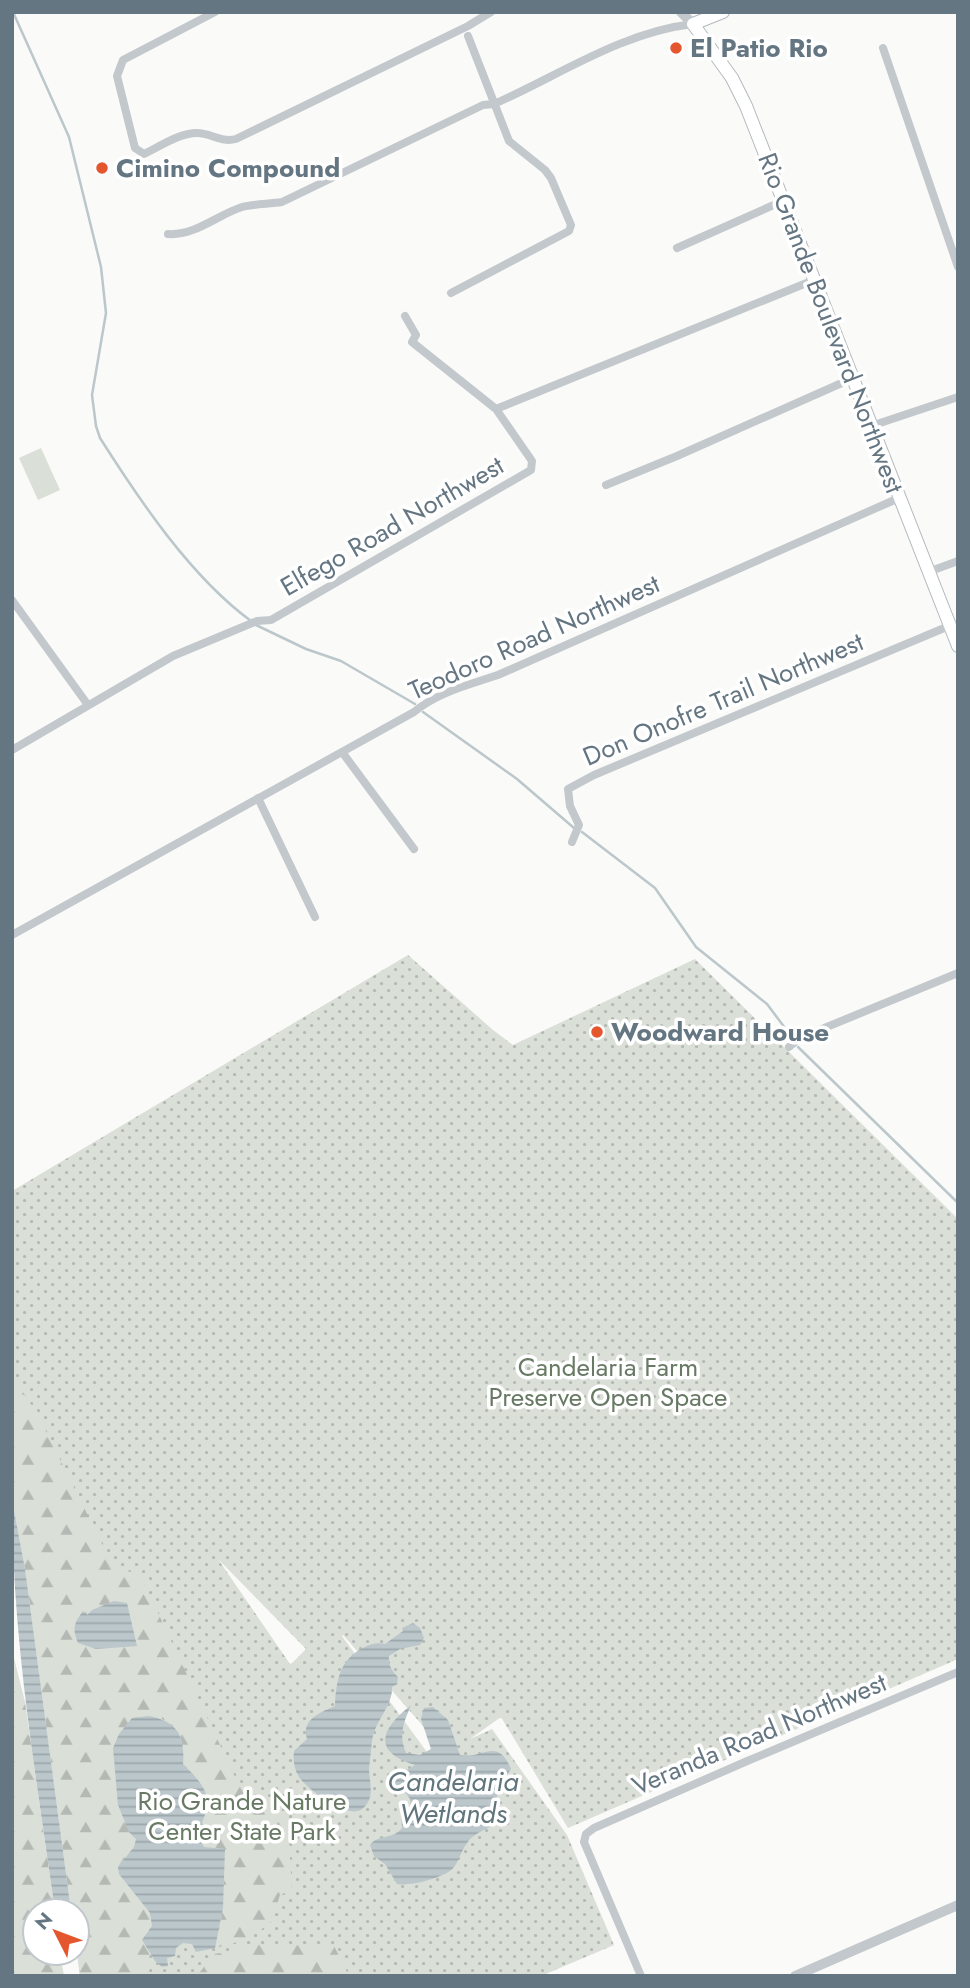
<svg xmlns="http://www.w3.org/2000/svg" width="970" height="1988" font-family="Jost,sans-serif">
<defs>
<pattern id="grass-dots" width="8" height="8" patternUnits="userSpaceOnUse" patternTransform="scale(1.75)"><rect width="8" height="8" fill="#dadfd7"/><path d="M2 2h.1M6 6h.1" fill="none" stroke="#b4b9b4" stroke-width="1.8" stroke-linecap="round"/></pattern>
<pattern id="forest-firs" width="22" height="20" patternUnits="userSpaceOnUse" patternTransform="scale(1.75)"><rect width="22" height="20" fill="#dadfd7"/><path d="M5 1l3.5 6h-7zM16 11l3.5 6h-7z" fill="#b4b9b4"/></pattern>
<pattern id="water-rules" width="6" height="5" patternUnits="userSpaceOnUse" patternTransform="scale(1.75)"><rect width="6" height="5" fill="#bbc7cb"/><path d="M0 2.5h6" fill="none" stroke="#9ca6aa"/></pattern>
</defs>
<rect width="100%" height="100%" fill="#fafaf8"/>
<!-- grass -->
<path fill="url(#grass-dots)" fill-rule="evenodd" d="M 408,955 L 493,1030 L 513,1045 L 695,959 L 958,1219 L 958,1659 L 568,1828 L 501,1717 L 470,1739 L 492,1729 L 567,1835 L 614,1945 L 541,1976 L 80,1976 L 77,1953 L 77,1911 L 71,1911 L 25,1569 L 12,1500 L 12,1191 ZM 218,1559 L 306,1649 L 291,1664 L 290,1664 ZM 343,1635 L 446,1752 L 432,1759 L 342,1636 Z"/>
<!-- forest -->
<path fill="url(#forest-firs)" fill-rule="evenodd" d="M 12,1375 L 38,1415 L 111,1562 L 120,1570 L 143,1574 L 144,1583 L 236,1779 L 288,1824 L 292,1890 L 280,1895 L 270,1924 L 244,1940 L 216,1948 L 223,1908 L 224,1849 L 204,1847 L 197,1835 C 213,1801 210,1790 183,1764 C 186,1727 168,1712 132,1718 L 129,1832 L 136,1839 L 134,1847 L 118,1867 L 150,1913 L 152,1926 L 142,1940 L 149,1951 L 150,1970 L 144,1971 L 147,1976 L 80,1976 L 77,1953 L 77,1911 L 71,1911 L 25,1569 L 12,1500 ZM 114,1601 L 126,1603 L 137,1645 L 96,1649 Z
M 12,1650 L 25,1702 L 55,1911 L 35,1911 L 35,1953 L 60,1953 L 64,1976 L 12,1976 Z
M 242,1944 L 334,1946 L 349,1976 L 179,1976 L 200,1972 L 214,1954 L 220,1953 L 228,1959 Z"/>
<!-- pitch -->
<path fill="#dadfd7" d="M 41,448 L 60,490 L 38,500 L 19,458 Z"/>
<!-- water -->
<path fill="url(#water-rules)" d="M 12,1500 L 25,1569 L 71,1911 L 55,1911 C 36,1775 12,1638 12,1500 Z
M 114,1601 L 127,1603 L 137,1646 L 96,1649 L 78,1643 C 72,1629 74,1623 83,1611 L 87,1615 L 92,1610 Z
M 413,1623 L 420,1628 L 424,1638 L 420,1645 L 400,1649 L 389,1656 C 388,1665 392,1671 398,1677 L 397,1684 L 392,1687 C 393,1706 375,1720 372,1741 C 371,1750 370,1760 369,1768 C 369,1782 376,1798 362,1809 C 348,1820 308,1790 299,1777 C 294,1769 293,1760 294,1751 L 307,1739 C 301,1719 320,1713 335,1706 C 336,1682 339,1660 363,1648 C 370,1644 377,1642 385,1644 L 403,1631 L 402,1628 Z
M 411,1705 C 404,1722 398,1735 406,1753 L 420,1755 L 431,1749 L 421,1719 L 424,1708 L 433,1707 L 448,1720 L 460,1755 C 484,1759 497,1736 511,1769 L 498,1787 L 494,1825 C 484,1830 473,1834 467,1843 C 460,1852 459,1864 450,1871 C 438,1879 411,1886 397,1884 L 385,1864 L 374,1856 L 370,1845 C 378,1834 393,1840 402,1828 L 401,1815 L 411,1808 L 410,1799 L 403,1789 L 391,1790 L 387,1778 C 397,1771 407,1772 415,1765 C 371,1751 381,1729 411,1705 Z
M 149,1716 C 178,1722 185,1736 183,1764 C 211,1792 213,1799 197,1835 L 204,1847 L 225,1849 L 223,1908 L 215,1948 L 196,1952 L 192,1944 L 183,1943 L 176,1948 L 175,1956 L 167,1958 L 168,1966 L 162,1967 L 155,1961 L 142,1940 L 152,1926 L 150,1913 L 119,1874 L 118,1867 L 134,1847 L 136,1839 L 129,1832 L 118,1805 L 113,1748 L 119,1734 L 132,1718 Z"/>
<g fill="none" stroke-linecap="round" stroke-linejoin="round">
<!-- stream -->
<path stroke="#bbc7cb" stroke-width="2.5" d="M 13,12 L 69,137 L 101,267 L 106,313 L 92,395 L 96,426 L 100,438 C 140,501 191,577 251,621
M 256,625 L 306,649 L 341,661 L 415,704
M 423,712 L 517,779 L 574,828
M 582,832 L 655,888 L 696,947 L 767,1004 L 791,1036
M 798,1047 L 958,1203"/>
<!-- secondary casing -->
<g stroke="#b3babf" stroke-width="14">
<path id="secondary" d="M 723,12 L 693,24 L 732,78 L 746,106 L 958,646"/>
</g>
<!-- minor -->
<path stroke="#c3c8cc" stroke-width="8" d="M 215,12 L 123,60 L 117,76 L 135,148 L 144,154 C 159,147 179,133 197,133 C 211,133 221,143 236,139 L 468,26 L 491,12
M 883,48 L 958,267
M 168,234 C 195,236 217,215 242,207 C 253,204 269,204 282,202 L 483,105 L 494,104 C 558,76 622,32 693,24
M 677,248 L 785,200
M 451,293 L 569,231 L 571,225 L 551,178 L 545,170 L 509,141 L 468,36
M 405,316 L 416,335 L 412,342 L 496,409
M 871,426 L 958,397
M 606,485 L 677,456 L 853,378
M 928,572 L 958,561
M 12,600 L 88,705
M 12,750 L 173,656 L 257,621 L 271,620 L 531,470 L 532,461 L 496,409 L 814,280
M 342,752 L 414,849
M 258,798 L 315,917
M 572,842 L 579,825 L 570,806 L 568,789 L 594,775 L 949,626
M 12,935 L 414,712 C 438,692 469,685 498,675 L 899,498
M 789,1047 L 800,1038 L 958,973
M 641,1976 L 584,1842 L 586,1834 L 594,1828 L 745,1762 L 958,1672"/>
<!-- tertiary -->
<path stroke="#c3c8cc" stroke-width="10" d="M 681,12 L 693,24
M 795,1976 L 958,1905"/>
<!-- secondary -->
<use href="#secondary" stroke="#fff" stroke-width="12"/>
</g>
<!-- markers -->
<g fill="#e4572e" stroke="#fff" stroke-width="2.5">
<circle cx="676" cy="48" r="7"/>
<circle cx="102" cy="168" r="7"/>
<circle cx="597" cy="1032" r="7"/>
</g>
<g text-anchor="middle" stroke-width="7" stroke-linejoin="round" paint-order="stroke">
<!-- poi labels -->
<g font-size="26" font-weight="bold" fill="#657683" stroke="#fff" text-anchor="start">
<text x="690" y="57">El Patio Rio</text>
<text x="116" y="177">Cimino Compound</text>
<text x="611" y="1041">Woodward House</text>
</g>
<!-- street labels -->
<g font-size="26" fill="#657683" stroke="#fff">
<text transform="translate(831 323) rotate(69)" y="9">Rio Grande Boulevard Northwest</text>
<text transform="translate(392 526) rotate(-30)" y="9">Elfego Road Northwest</text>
<text transform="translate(534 637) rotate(-24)" y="9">Teodoro Road Northwest</text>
<text transform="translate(723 699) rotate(-23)" y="9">Don Onofre Trail Northwest</text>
<text transform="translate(759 1734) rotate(-23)" y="9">Veranda Road Northwest</text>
</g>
<!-- park labels -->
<g font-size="26" fill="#687a64" stroke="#fff">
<text x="608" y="1376">Candelaria Farm<tspan x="608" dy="30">Preserve Open Space</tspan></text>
<text x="242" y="1810">Rio Grande Nature<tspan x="242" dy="30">Center State Park</tspan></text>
</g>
<!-- water labels -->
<g font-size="28" font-style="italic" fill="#60757c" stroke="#fff">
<text x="453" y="1791">Candelaria<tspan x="453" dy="32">Wetlands</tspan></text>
</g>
</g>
<!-- border -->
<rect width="970" height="1988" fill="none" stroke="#657683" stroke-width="28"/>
<!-- north arrow -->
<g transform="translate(56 1932) rotate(312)"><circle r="33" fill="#ffffff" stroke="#c1c8cd" stroke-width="2"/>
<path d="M0-5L12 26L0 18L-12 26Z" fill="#e4572e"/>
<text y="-10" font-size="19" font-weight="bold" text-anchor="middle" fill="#657683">N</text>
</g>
</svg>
